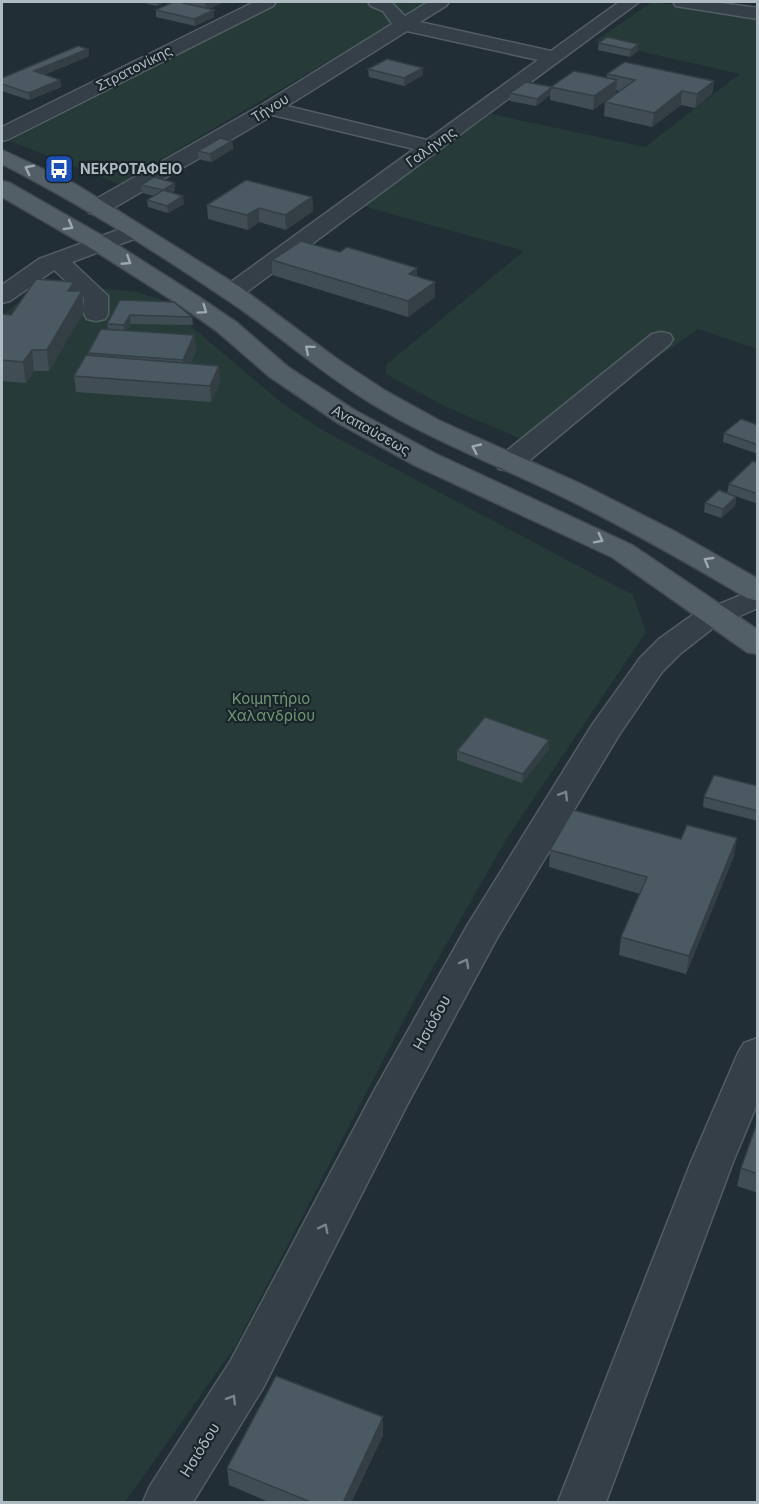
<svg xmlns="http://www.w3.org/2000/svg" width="759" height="1504" font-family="Inter,sans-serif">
<rect width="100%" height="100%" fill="#222e36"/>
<!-- green -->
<path fill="#263b38" d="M 276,2 L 429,2 L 119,184 L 10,141 Z
M 652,2 L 757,17 L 757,349 L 698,329 L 535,445 L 444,406 L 386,374 L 386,365 L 524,251 L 363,206 L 491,114 L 645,147 L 740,74 L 595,41 Z
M 55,283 L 136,292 L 159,299 L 283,404 L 322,430 L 633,595 L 646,632 L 507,838 L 411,1006 L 236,1345 L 125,1502 L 2,1502 L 2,315 L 28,295 Z"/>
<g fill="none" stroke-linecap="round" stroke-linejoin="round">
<!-- minor casing -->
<g stroke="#525d65" stroke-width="3">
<path id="minor" d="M 254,2 L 276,2 L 273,6 L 9,139 L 2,141 L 2,127 Z
M 368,2 L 391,2 L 405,16 L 428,2 L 449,2 L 446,6 L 420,22 L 551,51 L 619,2 L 639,2 L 240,297 L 232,299 L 224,297 L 220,292 L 224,287 L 414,149 L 273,115 L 105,213 L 97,215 L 89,213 L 86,208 L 89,203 L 263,104 L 392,24 L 383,11 L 371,6 ZM 407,31 L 538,60 L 427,140 L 287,106 Z
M 673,2 L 713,2 L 758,8 L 758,19 L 682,7 L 676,6 Z
M 134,224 L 142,226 L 145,231 L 142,236 L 72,262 L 108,296 L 108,314 L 105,319 L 96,321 L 87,319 L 84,314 L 84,298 L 54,270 L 10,301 L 2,303 L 2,285 L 39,259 Z
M 661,332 L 670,334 L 673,339 L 670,344 L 519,469 L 509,471 L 499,469 L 495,463 L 499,457 L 652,334 Z
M 758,588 L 758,608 L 713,628 L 681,653 L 662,672 L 619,735 L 497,938 L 407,1105 L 263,1388 L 193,1502 L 143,1502 L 150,1486 L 231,1360 L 374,1091 L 467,926 L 592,725 L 640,658 L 659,639 L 691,616 Z
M 758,1038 L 758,1102 L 733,1162 L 606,1502 L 558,1502 L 691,1162 L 738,1053 L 744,1043 Z"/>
</g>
<!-- major casing -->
<g stroke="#414b53" stroke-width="3">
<path id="major" d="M 2,150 L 75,184 L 240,287 L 337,359 L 384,390 L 440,421 L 581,484 L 674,531 L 758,579 L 758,601 L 747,598 C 686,562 625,527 561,496 C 495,464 428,439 366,400 C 316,369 272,329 223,297 C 152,249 78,203 2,164 Z
M 2,181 L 10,183 L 108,239 L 199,297 L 236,322 L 288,367 L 356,411 L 434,453 L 632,545 L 758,630 L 758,654 L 747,652 L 612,557 L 414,465 L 338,423 L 270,377 L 218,332 L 183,307 L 92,249 L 2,197 Z"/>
</g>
<!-- minor -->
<use href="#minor" fill="#353f47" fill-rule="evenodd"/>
<!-- major -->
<use href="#major" fill="#535f67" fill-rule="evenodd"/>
</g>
<!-- wall -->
<path fill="#404d54" d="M 140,2 L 165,2 L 157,6 Z
M 173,2 L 224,2 L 209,9 L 214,17 L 195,26 L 156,17 L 156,10 Z
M 599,43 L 638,44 L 638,51 L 630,57 L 598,50 Z
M 88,49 L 89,56 L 44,75 L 60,80 L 61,87 L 29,100 L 2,91 L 2,78 Z
M 423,68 L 423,75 L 404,86 L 369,77 L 368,69 Z
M 607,74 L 714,81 L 712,94 L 695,108 L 681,105 L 652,127 L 604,116 L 605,102 L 620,91 L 616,90 L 616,93 L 593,110 L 550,100 L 550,95 L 536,106 L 510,101 L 510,93 L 607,78 Z
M 232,141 L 233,149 L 211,162 L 198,159 L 198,151 Z
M 175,183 L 175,190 L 172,193 L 184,204 L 168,213 L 148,207 L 147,200 L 154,196 L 142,193 L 141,185 Z
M 312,197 L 313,211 L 286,230 L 259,222 L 248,230 L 208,219 L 207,205 Z
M 340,252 L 417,268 L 417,276 L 435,282 L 435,297 L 408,317 L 272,275 L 272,260 Z
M 75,291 L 82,291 L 84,311 L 49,371 L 34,371 L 26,383 L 2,381 L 2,314 L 11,315 Z
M 120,300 L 192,317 L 193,325 L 131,324 L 126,330 L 194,335 L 196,351 L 190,364 L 220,382 L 211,402 L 76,392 L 74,376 L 88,356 L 88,353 L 108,329 L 107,324 Z
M 758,425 L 758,454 L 723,442 L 724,433 Z
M 758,463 L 758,504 L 727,493 L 729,484 Z
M 736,497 L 735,506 L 721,518 L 704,512 L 705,503 Z
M 549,740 L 549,749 L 522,783 L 457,760 L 457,751 Z
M 758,786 L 758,821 L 703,807 L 704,797 Z
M 550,850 L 734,856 L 686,974 L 619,955 L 621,937 L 640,894 L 549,867 Z
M 758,1120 L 758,1193 L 737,1186 L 741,1168 Z
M 383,1417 L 383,1435 L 351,1503 L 271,1503 L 229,1485 L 227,1468 Z"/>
<!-- shaded-wall -->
<path fill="#343e45" d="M 156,2 L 165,2 L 157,6 Z
M 209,2 L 224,2 L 206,10 L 205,3 Z
M 214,10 L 214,17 L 195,26 L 194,19 Z
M 638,44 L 638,51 L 630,57 L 631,50 Z
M 88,49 L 89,56 L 35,79 L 34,71 Z
M 423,68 L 423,75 L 404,86 L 404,78 Z
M 60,80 L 61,87 L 29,100 L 29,93 Z
M 617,80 L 616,93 L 593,110 L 594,96 Z
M 714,81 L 712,94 L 695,108 L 697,94 Z
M 551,87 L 550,95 L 536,106 L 537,99 Z
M 682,91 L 681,105 L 652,127 L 654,113 Z
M 232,141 L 233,149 L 211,162 L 210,154 Z
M 175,183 L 175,190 L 164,198 L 163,190 Z
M 183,196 L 184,204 L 168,213 L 167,206 Z
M 312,197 L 313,211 L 286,230 L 285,215 Z
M 259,208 L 259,222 L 248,230 L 247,215 Z
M 417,268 L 417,283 L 409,274 Z
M 74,282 L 76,300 L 82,291 L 84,311 L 49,371 L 47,350 L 68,291 Z
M 435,282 L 435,297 L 408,317 L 408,301 Z
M 130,315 L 131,324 L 124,333 L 124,325 Z
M 194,335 L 196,351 L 184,375 L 183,360 Z
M 32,350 L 34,371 L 26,383 L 23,362 Z
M 219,366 L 220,382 L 211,402 L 210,386 Z
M 736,497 L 735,506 L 721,518 L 723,509 Z
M 549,740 L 549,749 L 522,783 L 523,774 Z
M 737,838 L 734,856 L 686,974 L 689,956 Z
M 383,1417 L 383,1435 L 351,1503 L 343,1503 Z"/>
<!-- building -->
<path fill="#4a5962" stroke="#343e45" stroke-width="1.5" d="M 173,2 L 179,2 L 214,10 L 194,19 L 156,10 Z
M 607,37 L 638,44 L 631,50 L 599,43 Z
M 78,46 L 88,49 L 34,71 L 60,80 L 29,93 L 2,84 L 2,78 Z
M 387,59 L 423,68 L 404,78 L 368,69 Z
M 625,62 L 714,81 L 697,94 L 682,91 L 654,113 L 605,102 L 635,80 L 607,74 Z
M 574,71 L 617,80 L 594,96 L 551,87 Z
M 526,82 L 552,87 L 537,99 L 510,93 Z
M 220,138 L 232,141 L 210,154 L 198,151 Z
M 154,177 L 175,183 L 163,190 L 141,185 Z
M 246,180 L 312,197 L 285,215 L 259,208 L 247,215 L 207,205 Z
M 163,190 L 183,196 L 167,206 L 147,200 Z
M 301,241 L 340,252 L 347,247 L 417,268 L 409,274 L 435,282 L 408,301 L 272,260 Z
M 36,279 L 74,282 L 68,291 L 82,291 L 47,350 L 32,350 L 23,362 L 2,360 L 2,314 L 11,315 Z
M 120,300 L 174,302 L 192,317 L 130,315 L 124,325 L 107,324 Z
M 101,329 L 194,335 L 183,360 L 88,353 Z
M 86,355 L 219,366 L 210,386 L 74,376 Z
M 741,419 L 758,425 L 758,445 L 724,433 Z
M 753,461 L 758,463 L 758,494 L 729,484 Z
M 719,490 L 736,497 L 723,509 L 705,503 Z
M 485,717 L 549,740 L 523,774 L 457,751 Z
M 714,775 L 758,786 L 758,811 L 704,797 Z
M 573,810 L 681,839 L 687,825 L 737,838 L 689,956 L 621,937 L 647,877 L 550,850 Z
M 758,1120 L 758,1174 L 741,1168 Z
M 276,1376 L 383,1417 L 343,1503 L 313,1503 L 227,1468 Z"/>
<!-- one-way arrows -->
<defs><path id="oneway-chevron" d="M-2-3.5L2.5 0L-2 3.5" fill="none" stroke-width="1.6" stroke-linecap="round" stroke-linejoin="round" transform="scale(1.5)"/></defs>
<g stroke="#9da9b1">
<use href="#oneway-chevron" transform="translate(29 169) rotate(-153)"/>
<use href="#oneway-chevron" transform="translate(69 226) rotate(31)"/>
<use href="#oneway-chevron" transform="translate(127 261) rotate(33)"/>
<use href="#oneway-chevron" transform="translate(203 310) rotate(35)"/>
<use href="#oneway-chevron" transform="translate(309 349) rotate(-140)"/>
<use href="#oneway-chevron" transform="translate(476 448) rotate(-155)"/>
<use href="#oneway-chevron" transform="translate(599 539) rotate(27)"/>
<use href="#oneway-chevron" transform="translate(708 561) rotate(-150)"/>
</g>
<g stroke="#78838b">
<use href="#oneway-chevron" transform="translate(564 795) rotate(-58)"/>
<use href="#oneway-chevron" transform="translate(465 963) rotate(-61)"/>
<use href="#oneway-chevron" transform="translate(324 1228) rotate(-63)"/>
<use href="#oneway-chevron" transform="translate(232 1399) rotate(-58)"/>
</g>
<!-- icons -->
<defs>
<g id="bus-square" transform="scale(1.5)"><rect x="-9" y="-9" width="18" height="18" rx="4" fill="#1a4fb4" stroke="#1a242b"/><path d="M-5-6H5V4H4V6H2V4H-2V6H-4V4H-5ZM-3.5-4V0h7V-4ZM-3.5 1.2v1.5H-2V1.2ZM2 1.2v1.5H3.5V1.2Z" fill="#fff"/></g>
</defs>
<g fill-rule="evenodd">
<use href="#bus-square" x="59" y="169"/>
</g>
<g text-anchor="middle" stroke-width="4.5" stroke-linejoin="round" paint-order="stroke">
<!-- far-street labels -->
<g font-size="14" fill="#afbbc3" stroke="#1a242b">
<text transform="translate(134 68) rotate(-27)" y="5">Στρατονίκης</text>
<text transform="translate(270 108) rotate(-32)" y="5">Τήνου</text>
<text transform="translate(431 147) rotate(-36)" y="5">Γαλήνης</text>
<text transform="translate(371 430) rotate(29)" y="5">Αναπαύσεως</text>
</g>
<!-- far-poi labels -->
<g font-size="14" font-weight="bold" fill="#afbbc3" stroke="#1a242b" text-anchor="start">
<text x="80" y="174">ΝΕΚΡΟΤΑΦΕΙΟ</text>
</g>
<!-- park labels -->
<g font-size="15" fill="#709772" stroke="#1a242b">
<text x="271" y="704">Κοιμητήριο<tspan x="271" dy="17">Χαλανδρίου</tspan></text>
</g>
<!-- street labels -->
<g font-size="15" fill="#afbbc3" stroke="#1a242b">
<text transform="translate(432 1023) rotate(-61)" y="5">Ησιόδου</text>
<text transform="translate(200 1450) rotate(-58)" y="5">Ησιόδου</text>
</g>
</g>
<!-- border -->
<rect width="759" height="1504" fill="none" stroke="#afbbc3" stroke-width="6"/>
</svg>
